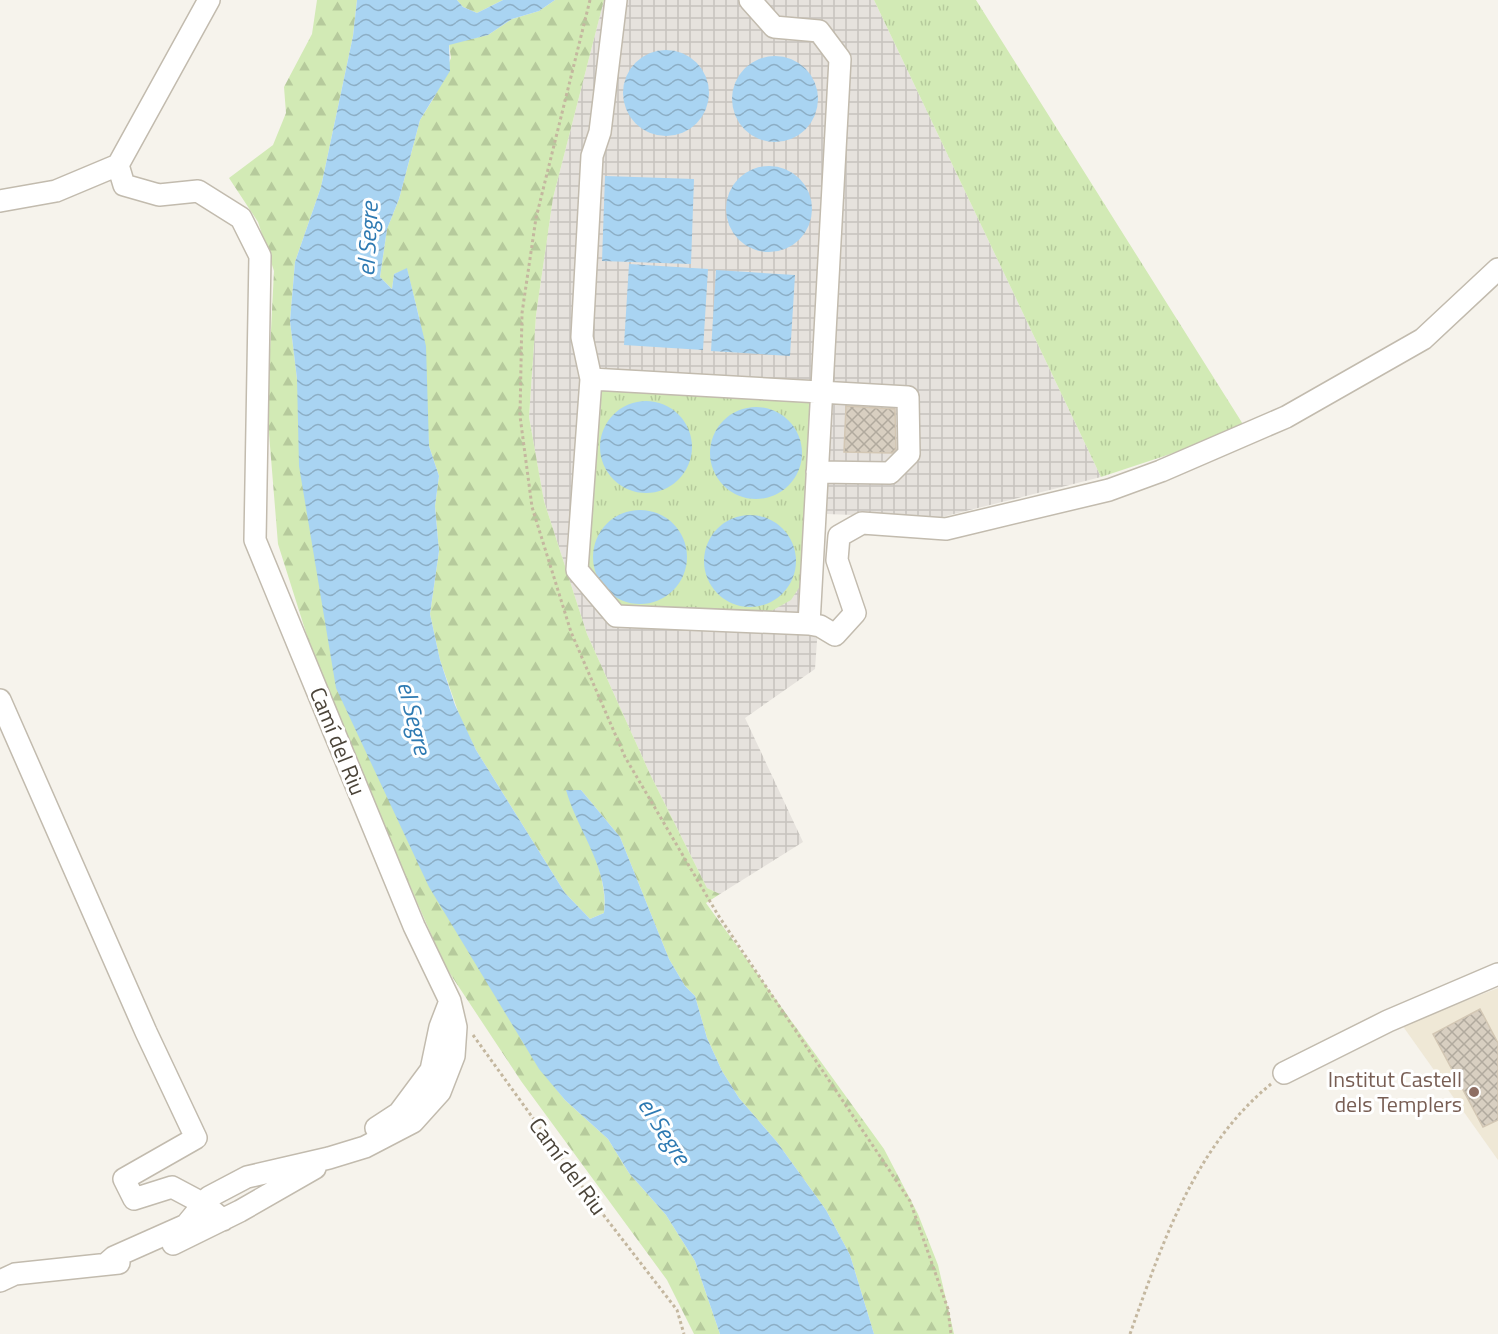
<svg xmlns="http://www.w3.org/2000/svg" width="1498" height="1334" font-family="'Titillium Web',sans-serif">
<defs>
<pattern id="industrial-grid" width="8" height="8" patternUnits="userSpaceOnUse" patternTransform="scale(1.5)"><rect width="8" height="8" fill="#e6e2dd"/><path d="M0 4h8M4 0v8" fill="none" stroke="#c7c3be"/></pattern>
<pattern id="grass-tufts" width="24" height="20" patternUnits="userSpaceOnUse" patternTransform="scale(1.5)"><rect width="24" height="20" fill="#d2eab5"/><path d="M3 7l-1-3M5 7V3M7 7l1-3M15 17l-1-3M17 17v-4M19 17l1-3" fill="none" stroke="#b6ca9c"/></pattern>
<pattern id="forest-firs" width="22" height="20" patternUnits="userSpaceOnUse" patternTransform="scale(1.5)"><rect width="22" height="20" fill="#d2eab5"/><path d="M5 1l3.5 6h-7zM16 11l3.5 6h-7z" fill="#b6ca9c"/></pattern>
<pattern id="water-waves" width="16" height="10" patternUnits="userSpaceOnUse" patternTransform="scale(1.5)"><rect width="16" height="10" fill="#a9d4f2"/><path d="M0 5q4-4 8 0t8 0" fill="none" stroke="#8caec5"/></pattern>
<pattern id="building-cross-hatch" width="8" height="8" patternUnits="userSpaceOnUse" patternTransform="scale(1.5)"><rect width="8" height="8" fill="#d8cfc1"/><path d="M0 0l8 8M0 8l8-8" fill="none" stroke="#b1aa9e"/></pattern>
</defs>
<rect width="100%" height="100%" fill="#f6f3ec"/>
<!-- industrial -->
<path fill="url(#industrial-grid)" d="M 604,0 L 874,0 L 1101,477 L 938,518 L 826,514 L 815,669 L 745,718 L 803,842 L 720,894 L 707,888 L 650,774 L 587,634 L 544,501 L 529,417 L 536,315 L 553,198 Z"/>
<!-- education -->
<path fill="#efe8d6" d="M 1498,988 L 1498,1160 L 1402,1025 Z"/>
<!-- grass -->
<path fill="url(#grass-tufts)" d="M 874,0 L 976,0 L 1246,429 L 1101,477 Z
M 604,389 L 807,400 L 813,408 L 806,577 L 791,600 L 766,614 L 621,609 L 586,578 L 600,393 Z"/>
<!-- forest -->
<path fill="url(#forest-firs)" d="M 317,0 L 357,0 L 353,36 L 321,187 L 295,262 L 290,321 L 297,379 L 553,1085 L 565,1100 L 608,1139 L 629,1173 L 666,1215 L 695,1261 L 720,1334 L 694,1334 L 667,1280 L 521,1081 L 445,966 L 395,852 L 308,639 L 278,544 L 267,409 L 274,271 L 258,222 L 229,178 L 273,145 L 286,113 L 284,87 L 312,34 Z
M 457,0 L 503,0 L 477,13 L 463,7 Z
M 555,0 L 604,0 L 553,198 L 536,315 L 529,417 L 544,501 L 587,634 L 650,774 L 707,888 L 720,894 L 706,903 L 884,1149 L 918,1214 L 938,1265 L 954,1334 L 874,1334 L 850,1255 L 826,1210 L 777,1142 L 739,1098 L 722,1071 L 707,1038 L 695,996 L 685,986 L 669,959 L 620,837 L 581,790 L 576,816 C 591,842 608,882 604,913 L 590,919 L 565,893 L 476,750 L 461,720 L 440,660 L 430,614 L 439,551 L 435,506 L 439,476 L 429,446 L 420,321 L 407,269 L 394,274 L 392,289 L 380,277 L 387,229 L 399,199 L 420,120 L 435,96 L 451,58 L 449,44 L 488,35 L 512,19 L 539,11 Z"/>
<!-- water -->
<path fill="url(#water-waves)" d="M 357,0 L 457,0 L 463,7 L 477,13 L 503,0 L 555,0 L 539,11 L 512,19 L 488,35 L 449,45 L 450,71 L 420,120 L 399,199 L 387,229 L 380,277 L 392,289 L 394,274 L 407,268 L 426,346 L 429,446 L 439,476 L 435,506 L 439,551 L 430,614 L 440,660 L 455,705 L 476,750 L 565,893 L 590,919 L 604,913 C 610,869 577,830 566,790 L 581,790 L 620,837 L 669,959 L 685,986 L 695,996 L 707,1038 L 722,1071 L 739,1098 L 777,1142 L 826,1210 L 850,1255 L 874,1334 L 720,1334 L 695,1261 L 666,1215 L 629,1173 L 608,1139 L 565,1100 L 539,1069 L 429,887 L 336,688 L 299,466 L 297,379 L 290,321 L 295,262 L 321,187 L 353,36 Z
M623 93a43 43 0 1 1 86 0a43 43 0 1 1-86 0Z
M732 99a43 43 0 1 1 86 0a43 43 0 1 1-86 0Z
M726 209a43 43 0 1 1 86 0a43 43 0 1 1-86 0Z
M 605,176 L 694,179 L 691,264 L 602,261 Z
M 629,264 L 708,269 L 703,350 L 624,345 Z
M 716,270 L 795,275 L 790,356 L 711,351 Z
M600 447a46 46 0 1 1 92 0a46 46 0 1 1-92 0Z
M710 453a46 46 0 1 1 92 0a46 46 0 1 1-92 0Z
M593 557a47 47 0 1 1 94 0a47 47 0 1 1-94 0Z
M704 561a46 46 0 1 1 92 0a46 46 0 1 1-92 0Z"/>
<!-- building -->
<path fill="url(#building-cross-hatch)" stroke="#d3c7b4" stroke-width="1.5" d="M 846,406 L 895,409 L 896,449 L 892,453 L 844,452 Z
M 1480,1009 L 1498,1043 L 1498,1120 L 1483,1127 L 1433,1034 Z"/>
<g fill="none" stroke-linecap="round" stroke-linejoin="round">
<!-- minor casing -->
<g stroke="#c2bbae" stroke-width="24">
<path id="minor" d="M 616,0 L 600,132 L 592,156 L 582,337 L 591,379 L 577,570 L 616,616 L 809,624 L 820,626 L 835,635 L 855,613 L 837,560 L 839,536 L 862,523 L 946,529 L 1109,490 L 1161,471 L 1286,417 L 1423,339 L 1498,269
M 750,0 L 774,27 L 819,31 L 840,59 L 809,624
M 0,201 L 56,191 L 118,165 L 209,0
M 591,379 L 908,397 L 909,454 L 890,473 L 817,472
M 0,700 L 146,1032 L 196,1138 L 124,1179 L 134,1199 L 172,1187 L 204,1204 L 223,1220
M 1284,1073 L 1388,1021 L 1498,974
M 376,1128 L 399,1113 L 431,1070 L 440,1027 L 450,1001
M 173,1244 L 240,1211 L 315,1168
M 106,1264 L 114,1257 L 186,1225 L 209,1197 L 247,1177 L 329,1158 L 365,1147 L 413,1122 L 440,1092 L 454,1056 L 456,1027 L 450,1001 L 414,926 L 255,540 L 260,256 L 241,218 L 198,191 L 159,195 L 124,185 L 118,165
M 0,1281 L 15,1274 L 119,1263"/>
</g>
<!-- path -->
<path stroke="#c4b79f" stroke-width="3" stroke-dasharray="3 3" stroke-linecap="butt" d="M 590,0 L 536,218 L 522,313 L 520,416 L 532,507 L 571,632 L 625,757 L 718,915 L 910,1201 L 948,1309 L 951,1334
M 473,1035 L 595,1204 L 677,1310 L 684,1334
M 1130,1334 C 1162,1244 1194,1147 1271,1084"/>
<!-- minor -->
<use href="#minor" stroke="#fff" stroke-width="21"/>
</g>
<!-- markers -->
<circle fill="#8d6e63" stroke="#fff" stroke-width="2" cx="1474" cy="1092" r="6"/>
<g text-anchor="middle" stroke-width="6" stroke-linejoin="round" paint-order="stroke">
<!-- street labels -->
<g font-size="22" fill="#4b4439" stroke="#fff">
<text transform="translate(338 741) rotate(68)" y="8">Camí del Riu</text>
<text transform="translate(568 1166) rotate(54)" y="8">Camí del Riu</text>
</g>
<!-- education labels -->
<g font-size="22" fill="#785e54" stroke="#fff" text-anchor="end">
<text x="1462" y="1087">Institut Castell<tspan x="1462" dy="25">dels Templers</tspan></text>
</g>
<!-- water labels -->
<g font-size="24" font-style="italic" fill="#2e7ab2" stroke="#fff">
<text transform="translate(368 239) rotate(-87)" y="8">el Segre</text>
<text transform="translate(414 718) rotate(76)" y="8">el Segre</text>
<text transform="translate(664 1131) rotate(57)" y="8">el Segre</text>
</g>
</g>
</svg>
